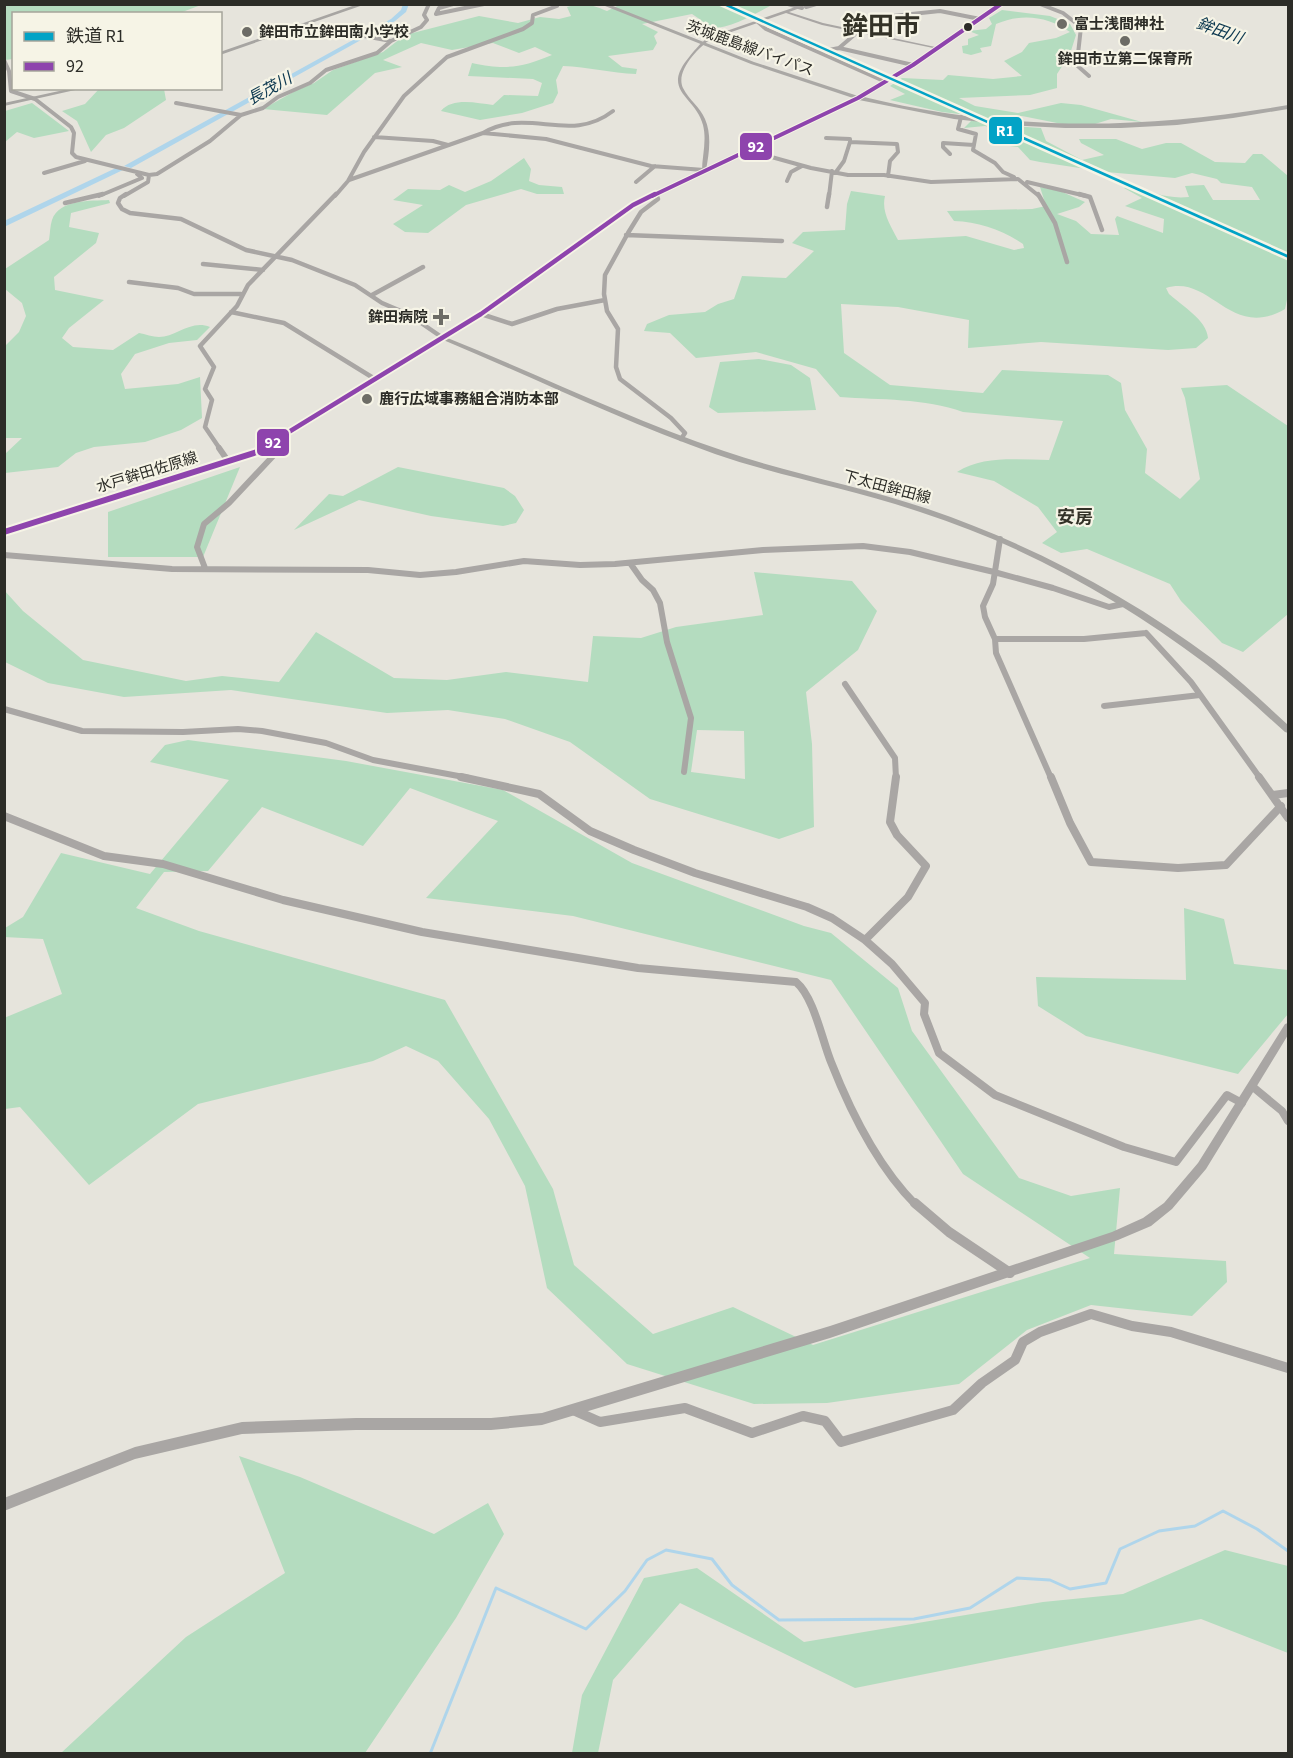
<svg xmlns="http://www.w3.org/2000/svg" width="1293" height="1758" font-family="'Source Sans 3','Noto Sans JP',sans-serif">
<rect width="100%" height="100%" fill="#e6e4dc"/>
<!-- green -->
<path fill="#b4dcbf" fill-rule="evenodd" d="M 621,4 L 772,5 C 750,16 720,36 696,25 L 701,20 L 692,14 L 642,24 L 658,32 L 654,36 L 657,43 L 653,50 L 608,56 L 622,67 L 637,69 L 636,74 C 611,73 588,67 563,66 L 556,80 L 558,93 L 553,103 L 522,113 L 480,120 L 441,111 C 452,97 477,103 493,105 L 504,95 L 538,96 L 542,83 L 533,79 L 468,76 L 472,63 C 505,70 521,68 552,55 L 535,47 L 519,53 L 493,43 L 452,50 L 421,43 L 383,60 L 402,67 L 375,73 L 327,115 L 263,109 L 295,91 L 314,83 L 333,70 L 383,52 L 405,35 L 479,16 L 518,23 L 540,17 L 559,19 L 571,16 L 567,7 C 582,2 593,5 607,11 Z
M 5,5 L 201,5 L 177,14 L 14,14 L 13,59 L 5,60 Z
M 1002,10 L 1050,16 L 1070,24 L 1076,35 L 1070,54 L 1057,74 L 1057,88 L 1030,95 L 959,98 L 975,106 L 1018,113 L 1061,103 L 1081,105 L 1142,122 L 1111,119 L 1095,124 L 1067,125 L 1022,116 L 1006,119 L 1011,126 L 1041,128 L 1046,141 L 1082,160 L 1104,155 L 1081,143 L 1079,139 L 1116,139 L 1142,149 L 1166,143 L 1181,143 L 1215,162 L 1245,163 L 1253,154 L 1262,154 L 1288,176 L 1288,295 L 1285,309 C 1230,341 1211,274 1166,288 L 1169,294 C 1181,305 1207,320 1208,338 L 1196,348 L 1168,350 L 1041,342 L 968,348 L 969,320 L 898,307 L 841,304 L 844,353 L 890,385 L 983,393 L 1002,370 L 1108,375 L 1121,383 L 1125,410 L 1147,449 L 1145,473 L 1180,499 L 1200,479 L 1185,398 L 1181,388 L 1227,385 L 1288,426 L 1288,614 L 1243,652 L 1222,643 L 1181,601 L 1170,584 L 1087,549 L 1061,553 L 1042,543 L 1057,532 L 1038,507 L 994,481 L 957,472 C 984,455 1017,460 1049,460 L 1063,421 L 963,412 C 925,398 880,400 840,397 L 816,369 L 756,352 L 696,358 L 670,333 L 644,331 L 647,324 L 669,315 L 705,312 L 718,304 L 734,299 L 742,276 L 786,278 L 814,251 L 792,243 L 803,232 L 845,230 L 847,204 L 851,191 L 885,196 C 881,212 891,226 898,240 L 966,236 L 1014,250 L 1024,248 L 1023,244 C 1003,230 979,222 954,221 L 947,211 L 1032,209 L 1046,206 L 1040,187 L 1060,191 L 1085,202 L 1079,207 L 1057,214 L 1076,221 L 1091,234 L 1119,235 L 1115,219 L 1117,216 L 1163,233 L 1164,219 L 1125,206 L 1142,198 L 1124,188 L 1132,183 C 1152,193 1167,199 1189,197 L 1185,186 L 1204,185 L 1213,200 L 1260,200 L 1252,187 L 1221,183 L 1217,179 L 1192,173 L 1175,178 L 1106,172 L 1040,162 L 1030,160 L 1018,147 L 1002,145 L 1010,133 L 985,126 L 964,128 L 976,116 L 942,112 L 890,100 L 905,94 L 890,86 L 902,78 L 943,80 L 948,75 L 993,79 L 1022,76 L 1004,61 L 1022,52 L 1029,43 L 1056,38 L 1070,32 C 1048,16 1021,13 996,24 L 991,46 L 980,48 L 982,52 L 971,55 L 963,53 L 962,46 L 968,45 L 968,39 L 979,35 L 969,31 L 986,29 L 992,24 L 989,18 Z
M 99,89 L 164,89 L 166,100 L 124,128 L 106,135 L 91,152 L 77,121 L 62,111 L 85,104 Z
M 32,103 L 69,131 L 34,138 L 17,132 L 5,142 L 5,111 Z
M 524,158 L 531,169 L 529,181 L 539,185 L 562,187 L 564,194 L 537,194 L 521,189 L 466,205 L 428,233 L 405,232 L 393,224 L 423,205 L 393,200 L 408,189 L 440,190 L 449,185 L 465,192 L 491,181 Z
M 109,200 L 110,203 L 71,213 L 69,227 L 99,233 L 96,243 L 54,277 L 55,290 L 104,300 L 69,328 L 62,338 L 73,347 L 113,350 L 139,333 C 145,334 153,337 159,337 C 176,337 191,319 210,327 L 197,340 L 169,343 L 135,354 L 121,374 L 125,389 L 178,384 L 200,377 L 202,418 L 181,430 L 145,442 L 94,447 L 76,453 L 58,467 L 5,473 L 5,454 L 22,438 L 5,438 L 5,346 L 19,332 L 26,316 L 22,303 L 5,289 L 5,269 L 49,240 C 50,234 50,226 52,220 C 59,199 91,201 109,200 Z
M 759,359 L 791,365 L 810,378 L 816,410 L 718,413 L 709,407 L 720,362 Z
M 240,467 L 203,557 L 108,557 L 108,512 Z
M 398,467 L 504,488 L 515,496 L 524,510 L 516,523 L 503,526 L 431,516 L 359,500 L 294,530 L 329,494 L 343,496 Z
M 754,572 L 852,581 L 877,611 L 858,650 L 806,692 L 812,744 L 814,827 L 779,839 L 650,799 L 570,742 L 505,719 L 448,710 L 387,713 L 231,690 L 124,697 L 48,683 L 5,662 L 4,590 L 23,611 L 83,660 L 186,681 L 222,676 L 279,682 L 316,632 L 394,678 L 447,680 L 506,672 L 588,682 L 593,636 L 641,638 L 676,627 L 763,615 ZM 697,730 L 744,731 L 745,779 L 691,772 Z
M 188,740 L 346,761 L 503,790 L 632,863 L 804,926 L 831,933 L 898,988 L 912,1031 L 1019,1178 L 1071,1196 L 1120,1188 L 1114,1254 L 1226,1261 L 1227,1282 L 1192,1316 L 1091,1305 L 1027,1330 L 959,1384 L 827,1403 L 754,1404 L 627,1364 L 547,1288 L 525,1186 L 489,1119 L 438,1061 L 406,1046 L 373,1061 L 198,1104 L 89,1185 L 20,1107 L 5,1109 L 4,1018 L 62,994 L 43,939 L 4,937 L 5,928 L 23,917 L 61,853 L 150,874 L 229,780 L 150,762 L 165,745 ZM 410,788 L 498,821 L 426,898 L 573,916 L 831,980 L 963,1174 L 1090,1258 L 813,1345 L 733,1307 L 653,1334 L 574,1265 L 553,1189 L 445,1000 L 199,931 L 136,908 L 164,872 L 208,871 L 262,807 L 363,846 Z
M 1184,908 L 1224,919 L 1234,964 L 1288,970 L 1288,1014 L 1238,1074 L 1086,1036 L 1038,1006 L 1036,977 L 1186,980 Z
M 239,1456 L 300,1477 L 434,1534 L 488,1503 L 504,1534 L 456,1618 L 365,1753 L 61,1753 L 186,1637 L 285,1573 Z
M 1225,1550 L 1288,1566 L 1288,1653 L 1201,1619 L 855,1688 L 680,1603 L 613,1680 L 598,1753 L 572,1753 L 582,1695 L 644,1578 L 697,1568 L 804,1642 L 1043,1602 L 1123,1594 Z"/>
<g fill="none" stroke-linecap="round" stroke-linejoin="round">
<!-- stream -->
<path stroke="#afd5eb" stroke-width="3" d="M 430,1754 L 496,1588 L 586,1629 L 625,1591 L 647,1560 L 666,1550 L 712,1559 L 732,1585 L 779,1620 L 914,1619 L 970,1608 L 1017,1578 L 1050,1580 L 1070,1589 L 1106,1583 L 1120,1549 L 1159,1531 L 1195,1526 L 1223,1511 L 1257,1529 L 1288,1551"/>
<!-- river -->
<path fill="#afd5eb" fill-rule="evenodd" d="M 403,4 L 409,4 L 406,12 L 395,21 L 131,168 L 124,166 L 391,19 L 401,10 Z
M 118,167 L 125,169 L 4,227 L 4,221 Z"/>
<!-- minor-far4 -->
<path stroke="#a9a6a4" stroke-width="4" d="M 453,4 L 439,8 L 436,14 L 484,4
M 788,4 L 802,8
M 1040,4 L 1063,13 L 1081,27 L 1078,54 L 1072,61 L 1089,76
M 806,7 L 816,4
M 758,22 L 766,29 L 886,82
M 364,36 L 391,41
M 819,52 L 839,48
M 4,60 L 9,71 L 11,91 L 35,99 L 71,127 L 74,133 L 72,153 L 76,157 L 149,175 L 157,174 L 210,141 L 241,115 L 263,108 L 278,97 L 310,83 L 326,70 L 377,53 L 391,41 L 421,27 L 427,20 L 424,15 L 429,4
M 913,65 L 839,48 L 874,18 L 940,11 L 980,19
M 176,103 L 241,115
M 961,117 L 958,129 L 976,134 L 973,150 L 995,163 L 1003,172 L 1014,177
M 483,133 L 546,139 L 651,166 L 704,170
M 374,137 L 433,141 L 448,145
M 826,138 L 850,139 L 850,142
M 746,150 L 811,168 L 848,175 L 884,175 L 931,182 L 1018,179 L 1039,196
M 950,154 L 943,147 L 943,143 L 974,145
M 836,172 L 844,161 L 850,142 L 897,144 L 898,152 L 890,161 L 888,176
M 44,173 L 85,161
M 349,180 L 483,133 C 529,106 569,145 613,111
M 787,181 L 791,172 L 802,166
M 636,182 L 655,166
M 1027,182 L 1086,196
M 656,193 L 657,196
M 99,196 L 142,178 L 137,174
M 124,196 L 148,182 L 149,175
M 335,196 L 348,181 L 364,152 L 404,96 L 447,57 L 523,29 L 532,23 L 533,15 L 557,6 L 554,4
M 829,196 L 832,171"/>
<!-- minor-far3 -->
<path stroke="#a9a6a4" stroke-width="4.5" d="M 126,194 L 120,198 L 118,203 L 122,209 L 130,213 L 181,219 L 246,250 L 292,260 L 355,285 L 382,303 L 408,314 L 443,338
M 656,194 L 658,199 L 641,212 L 628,233 L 605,275 L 604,294 L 607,311 L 618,329 L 616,367 L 620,379 L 671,418 L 685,433 L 681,439
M 1038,194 L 1055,223 L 1067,262
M 1079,194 L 1090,197 L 1102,230
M 65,203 L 103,194
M 827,207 L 829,194
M 626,235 L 782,241
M 203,264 L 263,270
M 129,282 L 178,288 L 194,294 L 241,294
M 372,295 L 423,267
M 231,312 L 284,323 L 375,379
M 481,314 L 512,324 L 557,309 L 605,300
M 220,449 L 205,427 L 212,400 L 205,389 L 214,367 L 200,346 L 237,306 L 248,285 L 336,194"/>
<!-- minor-far2 -->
<path stroke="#a9a6a4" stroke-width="6" d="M 219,448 L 228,461
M 1000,539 L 993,584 L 983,606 L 985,617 L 995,639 L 996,653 L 1051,778
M 4,555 L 172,569 L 368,570 L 420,575 L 456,572 L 524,561 L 580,565 L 615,564 L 763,550 L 863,546 L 910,552 L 994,572 L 1053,588 L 1109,607 L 1123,604
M 630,563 L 642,580 L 653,590 L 660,603 L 667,642 L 691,718 L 684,772
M 205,568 L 197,547 L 204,524 L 229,503 L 274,455
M 1146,633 L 1191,682 L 1260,778
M 995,639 L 1084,639 L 1146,633
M 845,684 L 895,758 L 896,778
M 1104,706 L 1200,695
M 4,709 L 82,731 L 183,732 L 238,729 L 262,731 L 326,743 L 373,760 L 469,778"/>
<!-- minor-far1 -->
<path stroke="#a9a6a4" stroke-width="8" d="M 461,777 L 539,794 L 590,831 L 634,850 L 695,873 L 807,907 L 832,918 L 865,940 L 892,964 L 925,1003 L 924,1014 L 939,1053 L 995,1095 L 1124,1147 L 1176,1162 L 1227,1095 L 1242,1103
M 1051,777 L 1070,823 L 1091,862 L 1178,868 L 1226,865 L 1281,806
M 1259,777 L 1288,818
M 1273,795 L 1288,793
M 4,816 L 104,856 L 163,864 L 283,900 L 422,932 L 638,968 L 796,982 C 814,997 822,1040 831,1062 C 851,1113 877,1166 916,1205
M 865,940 L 908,897 L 926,866 L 897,835 L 890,822 L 896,777
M 1253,1087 L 1282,1111 L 1288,1121"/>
<!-- minor -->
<path stroke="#a9a6a4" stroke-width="10" d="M 915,1203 L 949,1232 L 1010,1273
M 573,1410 L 600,1422 L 685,1408 L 752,1433 L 803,1416 L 825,1421 L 841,1442 L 953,1410 L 982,1383 L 1015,1360 L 1023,1342 L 1040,1332 L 1091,1314 L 1132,1326 L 1171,1332 L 1288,1368"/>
<!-- tertiary -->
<path fill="#a9a6a4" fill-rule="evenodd" d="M 804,4 L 811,4 L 789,12 L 823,23 L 940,48 L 938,49 L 822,25 L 786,13 L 711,39 C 698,48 675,71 683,88 C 689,100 700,107 705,119 C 712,135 709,154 706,170 L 702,171 C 702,156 707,141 703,125 C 696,97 663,92 686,61 C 693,52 700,43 709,37 Z
M 1288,1023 L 1288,1035 L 1206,1169 L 1172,1209 L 1151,1226 L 1118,1240 L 830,1338 L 542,1425 L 491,1430 L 356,1430 L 242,1434 L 135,1459 L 4,1511 L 4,1498 L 135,1447 L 242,1422 L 356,1418 L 491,1418 L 542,1413 L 830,1326 L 1112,1232 L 1143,1218 L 1164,1203 L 1198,1163 L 1285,1024 Z"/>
<!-- secondary -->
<path fill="#a7a5a2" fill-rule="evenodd" d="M 358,4 L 366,4 L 220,55 L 220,52 Z
M 73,88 L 84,88 L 4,106 L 4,103 Z
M 441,337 L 445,337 C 538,374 629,419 724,451 C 791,474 861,486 928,509 C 1030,544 1128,595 1214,660 C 1240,680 1264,703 1288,725 L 1288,733 L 1285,732 C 1259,709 1234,685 1206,664 C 1120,599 1023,545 920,512 C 852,489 782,477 715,454 C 622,421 532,377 441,339 Z"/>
<!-- primary -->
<path fill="#aaa8a5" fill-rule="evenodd" d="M 600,4 L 608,4 L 754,62 L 858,96 L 911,64 L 997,4 L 1003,4 L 915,66 L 864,97 C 1008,132 1142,130 1288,105 L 1288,109 L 1233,118 L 1177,125 L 1121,128 L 1065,128 L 1009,125 L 954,119 L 859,100 L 635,206 L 484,316 L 260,454 L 4,535 L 4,529 L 254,450 L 478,312 L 631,204 L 853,98 L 751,64 Z"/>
<!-- bus-1-far2 casing -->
<g stroke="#f6f4e6" stroke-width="6">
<path id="bus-1-far2" d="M 652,196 L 858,98 L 913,65 L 1001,4"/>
</g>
<!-- bus-1-far1 casing -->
<g stroke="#f6f4e6" stroke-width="8">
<path id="bus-1-far1" d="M 261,449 L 481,314 L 633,205 L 655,194"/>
</g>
<!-- bus-1 casing -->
<g stroke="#f6f4e6" stroke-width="10">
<path id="bus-1" d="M 4,532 L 257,452 L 264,448"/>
</g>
<!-- bus-1-far2 -->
<use href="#bus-1-far2" stroke="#8e44ad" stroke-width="4"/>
<!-- bus-1-far1 -->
<use href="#bus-1-far1" stroke="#8e44ad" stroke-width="4.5"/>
<!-- bus-1 -->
<use href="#bus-1" stroke="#8e44ad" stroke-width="6"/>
<!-- rail-1 casing -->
<g stroke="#f6f4e6" stroke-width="5">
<path id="rail-1" d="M 727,4 L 1288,255 L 1288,258 L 721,4 Z"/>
</g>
<!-- rail-1 -->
<use href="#rail-1" fill="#02a3c6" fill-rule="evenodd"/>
</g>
<!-- markers -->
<g fill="#6d6c66" stroke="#f6f4e6" stroke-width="2">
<circle cx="1062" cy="24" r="6"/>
<circle cx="247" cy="32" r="6"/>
<circle cx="1125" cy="41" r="6"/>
<path d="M438 308h6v6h6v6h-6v6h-6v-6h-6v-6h6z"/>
<circle cx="367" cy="399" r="6"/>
</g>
<circle fill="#2c2c27" stroke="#f6f4e6" stroke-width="2" cx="968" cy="27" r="5"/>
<g text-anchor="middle" stroke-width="4.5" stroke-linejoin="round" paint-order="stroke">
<!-- far-poi labels -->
<g font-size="15" font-weight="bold" fill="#2c2c27" stroke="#f6f4e6" text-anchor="start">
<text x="1074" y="29">富士浅間神社</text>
<text x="259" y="37">鉾田市立鉾田南小学校</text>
<text x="1125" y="64" text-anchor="middle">鉾田市立第二保育所</text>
<text x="428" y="322" text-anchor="end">鉾田病院</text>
<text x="379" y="404">鹿行広域事務組合消防本部</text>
</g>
<!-- far-street labels -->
<g font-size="15" fill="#2c2c27" stroke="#f6f4e6">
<text transform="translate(750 48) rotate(20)" y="5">茨城鹿島線バイパス</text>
<text transform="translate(147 472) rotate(-17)" y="5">水戸鉾田佐原線</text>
<text transform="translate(887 487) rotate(15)" y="5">下太田鉾田線</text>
</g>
<!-- far-water labels -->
<g font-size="16" font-style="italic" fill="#0b374f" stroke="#f6f4e6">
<text transform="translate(1220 30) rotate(20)" y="6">鉾田川</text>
<text transform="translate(269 88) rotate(-29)" y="6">長茂川</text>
</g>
<!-- far-quarter labels -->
<g font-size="18" font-weight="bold" fill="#333227" stroke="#f6f4e6">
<text x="1075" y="523">安房</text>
</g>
<!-- far-town labels -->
<g font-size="26" font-weight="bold" fill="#333227" stroke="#f6f4e6">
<text x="881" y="35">鉾田市</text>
</g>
</g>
<g stroke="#f6f4e6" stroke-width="2">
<rect x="988" y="116" width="35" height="29" rx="6" fill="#02a3c6"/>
<rect x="739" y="132" width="34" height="29" rx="6" fill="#8e44ad"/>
<rect x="256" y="428" width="34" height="29" rx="6" fill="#8e44ad"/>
</g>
<g font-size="16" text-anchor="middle" font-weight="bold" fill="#fff">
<text x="1005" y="136">R1</text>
<text x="756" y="152">92</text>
<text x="273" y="448">92</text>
</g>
<!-- border -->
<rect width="1293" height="1758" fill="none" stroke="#2c2c27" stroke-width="12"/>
<!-- legend -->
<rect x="12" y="12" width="210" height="78" fill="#f6f4e6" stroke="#a5a49a" stroke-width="1.5"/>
<rect x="24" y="32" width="30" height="9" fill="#02a3c6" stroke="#a5a49a" stroke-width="1.5"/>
<text x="66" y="42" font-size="18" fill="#2c2c27">鉄道 R1</text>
<rect x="24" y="62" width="30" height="9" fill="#8e44ad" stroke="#a5a49a" stroke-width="1.5"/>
<text x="66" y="72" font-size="18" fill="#2c2c27">92</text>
</svg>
